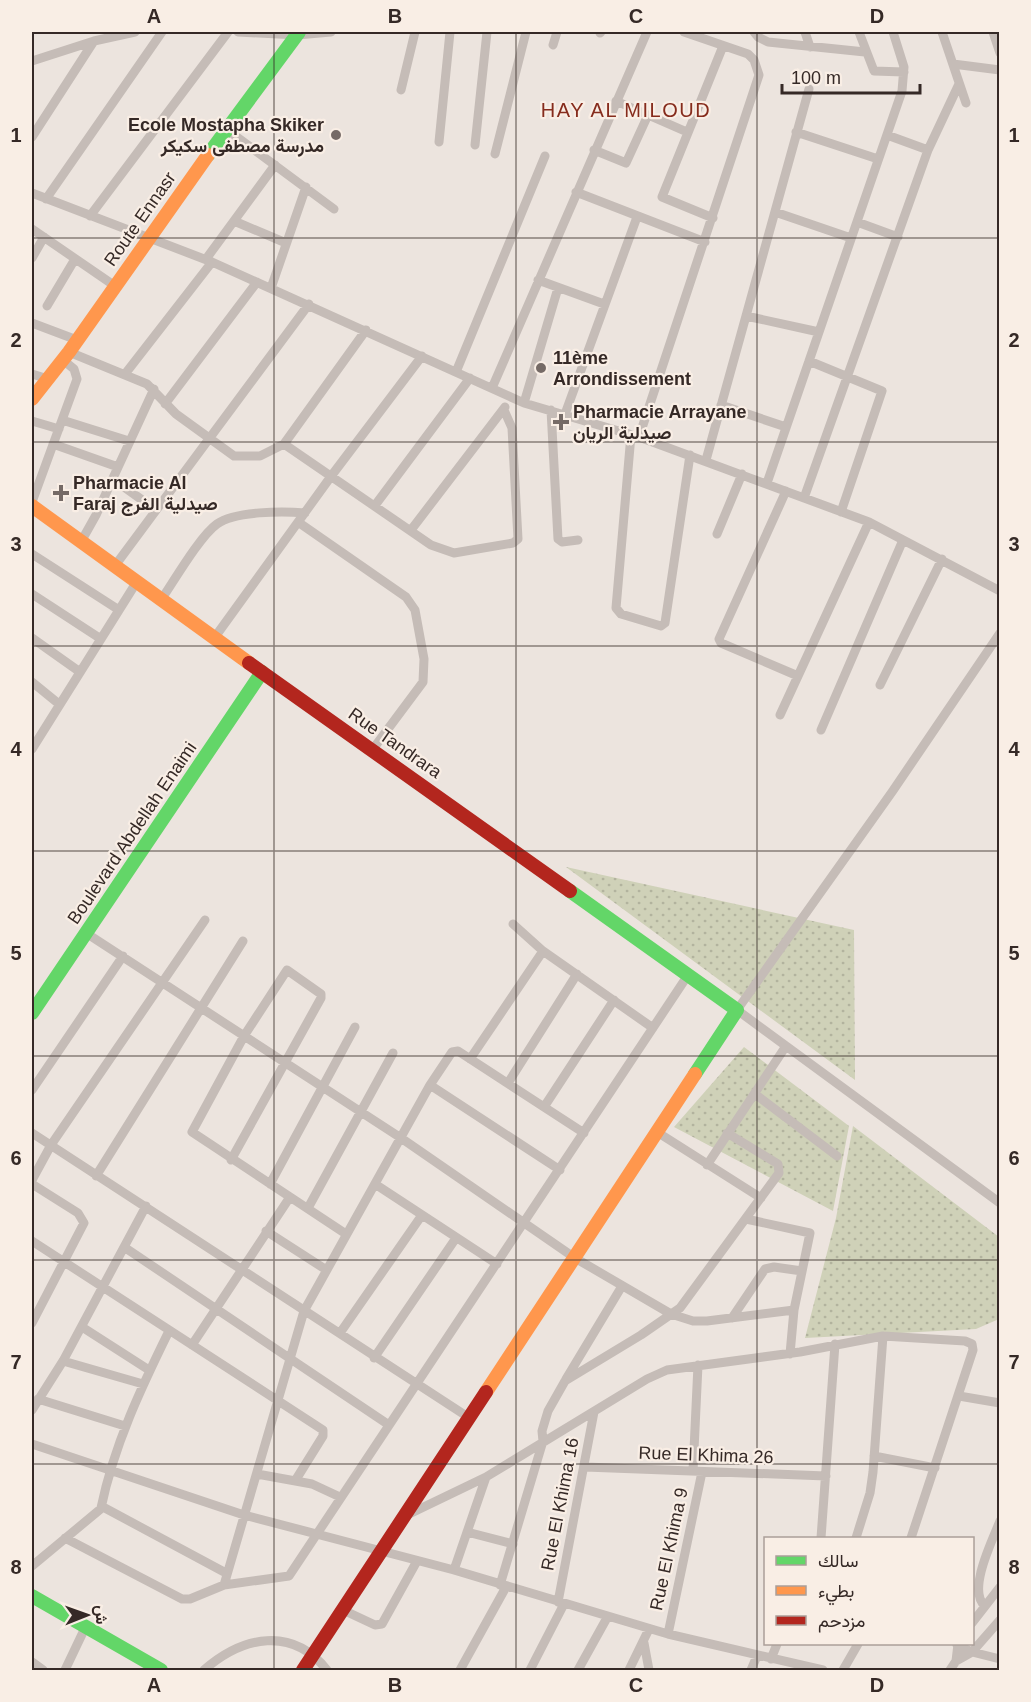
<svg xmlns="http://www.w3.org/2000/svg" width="1031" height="1702" font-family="Helvetica,Vazirmatn,sans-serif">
<defs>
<pattern id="grass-dots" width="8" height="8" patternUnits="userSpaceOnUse" patternTransform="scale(1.5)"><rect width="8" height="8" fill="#cfd1b8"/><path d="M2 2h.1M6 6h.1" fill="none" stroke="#b2b39e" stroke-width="1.8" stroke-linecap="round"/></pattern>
</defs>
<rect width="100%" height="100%" fill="#ece4de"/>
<!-- grass -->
<path fill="url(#grass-dots)" d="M 566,867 L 854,930 L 855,1080 Z
M 744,1047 L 849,1126 L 833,1211 L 674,1127 Z
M 853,1126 L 999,1237 L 999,1319 L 976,1329 L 805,1338 L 836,1218 Z"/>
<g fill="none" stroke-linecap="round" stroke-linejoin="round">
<!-- street -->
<path stroke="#c5bcb7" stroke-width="9" d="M 238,32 L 297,35 L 331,32
M 754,32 L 758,37 L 768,42 L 865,52
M 805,32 L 810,47
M 859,32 L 874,71 L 904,72
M 942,32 L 966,103
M 993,32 L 1000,53
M 600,33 L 601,32
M 553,45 L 557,32
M 32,61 L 94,41
M 953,64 L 1000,70
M 401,90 L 415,32
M 616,101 L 687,132
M 226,129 L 334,209
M 796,132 L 878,159
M 887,135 L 928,150
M 32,137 L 94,41 L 135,32
M 439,142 L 450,32
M 475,145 L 487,32
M 594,150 L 626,163 L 648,115
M 495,154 L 526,32
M 576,192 L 705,242
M 32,193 L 212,262 L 524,403 L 639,437 L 869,522 L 1000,591
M 46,199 L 162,32
M 775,212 L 851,238
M 90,216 L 228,32
M 713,218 L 662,197 L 723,46
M 234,221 L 286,243
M 857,222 L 898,237
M 32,229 L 115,286
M 32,258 L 44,237
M 206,259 L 275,165
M 538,280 L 604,304
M 271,288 L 306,187
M 47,306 L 75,259
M 746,316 L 819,332
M 32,323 L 77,340
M 69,352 L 147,384 L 176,414 L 234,456 L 260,456 L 284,444 L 431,545 L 454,553 L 513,543 L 518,539 L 512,428 L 504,410
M 809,361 L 882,391 L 841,512
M 456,372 L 545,156
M 32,374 L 48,379
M 125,374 L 212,262
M 492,388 L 647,32
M 524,403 L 558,288
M 165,404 L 257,282
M 721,405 L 786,427
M 551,410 L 558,539 L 562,542 L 578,540
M 565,414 L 637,217
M 62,420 L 129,441
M 32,421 L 59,429
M 631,435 L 616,608 L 621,614 L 661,626 L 665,623 L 690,455
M 639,437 L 759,75 L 754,60 L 748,54 L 684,32
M 53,444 L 118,467
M 284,444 L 366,330
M 706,460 L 809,89
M 113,479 L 156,510
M 767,483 L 902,91 L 904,67 L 893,32
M 786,491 L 719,639 L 721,643 L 798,676
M 804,498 L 928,150 L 959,84
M 32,502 L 77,379 L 74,369 L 63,360
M 376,504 L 470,378
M 298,522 L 406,597 L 415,610 L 424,659 L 423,682 L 373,749
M 411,530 L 505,407
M 717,534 L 742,474
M 82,540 L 96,515 L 154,389
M 32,554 L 119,610
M 114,567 L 309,304
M 32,594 L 101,639
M 161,600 C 174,581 200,536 217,524 C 235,511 283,511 305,513
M 1000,633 L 892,792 L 737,1010 L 1000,1203
M 215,637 L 332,475 L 422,356
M 32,638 L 80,672
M 32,682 L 59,704
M 880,685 L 942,559
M 780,715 L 869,522
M 821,730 L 903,540
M 32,749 L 136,583
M 513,924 L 543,951 L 653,1028
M 86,933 L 401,1138 L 575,1258 L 671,1314 L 693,1321 L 707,1321 L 794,1310
M 470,1059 L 543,951
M 508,1083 L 577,974
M 430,1085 L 560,1170
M 32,1090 L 123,956
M 755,1094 L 837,1156
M 544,1107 L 614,1000
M 657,1132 L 761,1198
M 32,1133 L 468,1417
M 231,1160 L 321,998 L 321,994 L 287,970 L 244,1036 L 192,1132 L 346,1234
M 707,1165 L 786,1046
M 96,1176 L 243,941
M 32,1180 L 51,1145 L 205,920
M 32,1184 L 78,1213 L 84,1223 L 32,1323
M 270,1184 L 355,1027
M 375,1184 L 497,1264
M 308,1208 L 393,1053
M 746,1219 L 810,1233 L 794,1310 L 790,1354
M 266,1231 L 325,1269
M 32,1241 L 323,1430 L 323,1436 L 295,1481
M 124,1247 L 389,1425
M 732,1318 L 765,1269 L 774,1267 L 802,1271
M 82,1327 L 149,1370
M 340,1333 L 422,1215
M 192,1345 L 290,1197
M 374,1358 L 456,1238
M 63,1361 L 143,1384
M 566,1379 L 622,1286
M 959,1396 L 1000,1403
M 38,1399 L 125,1426
M 32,1410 L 63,1361 L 146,1206
M 32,1444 L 244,1515 L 454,1570 L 668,1634 L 823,1670
M 874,1456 L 935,1468
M 585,1467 L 826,1476
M 693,1471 L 698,1365
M 257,1474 L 312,1484 L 340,1497
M 101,1508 C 114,1445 141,1388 169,1331
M 405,1516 L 486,1477 L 647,1379 L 667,1370 L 800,1352 L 883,1336 L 965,1341 L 972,1344 L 973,1350 L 911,1538
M 467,1532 L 513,1544
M 65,1538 L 182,1599 L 190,1599 L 224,1585 L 289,1576 L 688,975
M 821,1538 L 835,1344
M 856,1538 L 870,1493 L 873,1472 L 883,1336
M 32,1566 L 103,1507 L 226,1573
M 454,1570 L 486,1477
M 224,1585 L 304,1311 L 430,1085 L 452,1052 L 458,1051 L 584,1133
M 500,1585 L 543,1441 L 542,1431 L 548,1411 L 565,1381 L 641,1335 L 680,1308 L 779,1173 L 778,1164 L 727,1133
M 558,1602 L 594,1412
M 985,1606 C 967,1591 992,1541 1000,1521
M 343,1610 L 375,1625 L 382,1624 L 417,1561
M 972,1623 L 1000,1587
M 668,1634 L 702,1472
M 644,1643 L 649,1670
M 957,1645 L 972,1652 L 1000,1659
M 771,1659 L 777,1644
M 956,1661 L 972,1652 L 1000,1620
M 32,1662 L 43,1670
M 65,1670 L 85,1628
M 204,1670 C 243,1636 292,1626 327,1670
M 460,1670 L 506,1587
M 530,1670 L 564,1604
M 578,1670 L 608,1616
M 629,1670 L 649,1629
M 751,1670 L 757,1656
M 843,1670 L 858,1644
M 950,1670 L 956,1661 L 958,1644"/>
<!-- fast -->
<path stroke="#63d668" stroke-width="14" d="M 208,155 L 299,32
M 570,891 L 737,1010 L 695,1074
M 32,1013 L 262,672
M 32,1596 L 161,1670"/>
<!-- slow -->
<path stroke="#ff974d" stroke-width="14" d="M 32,399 L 69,352 L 208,155
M 32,506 L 249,663
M 486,1392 L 695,1074"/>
<!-- jam -->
<path stroke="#b3261e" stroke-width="14" d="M 249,663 L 570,891
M 303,1670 L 486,1392"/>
</g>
<!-- grid -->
<path fill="none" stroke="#352926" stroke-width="1.5" stroke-opacity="0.55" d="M 274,32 L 274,1670M 516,32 L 516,1670M 757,32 L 757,1670M 32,238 L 1000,238M 32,442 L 1000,442M 32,646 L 1000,646M 32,851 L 1000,851M 32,1056 L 1000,1056M 32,1260 L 1000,1260M 32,1464 L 1000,1464"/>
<!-- markers -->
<g fill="#756a66" stroke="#f9eee5" stroke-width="2">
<circle cx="336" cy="135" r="6"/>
<circle cx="541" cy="368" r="6"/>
<path d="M558 413h6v6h6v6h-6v6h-6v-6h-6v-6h6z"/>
<path d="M58 484h6v6h6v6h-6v6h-6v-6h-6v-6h6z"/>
</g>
<g text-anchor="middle" stroke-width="4.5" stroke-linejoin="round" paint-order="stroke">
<!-- poi labels -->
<g font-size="18" font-weight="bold" fill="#352926" stroke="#f9eee5" text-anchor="start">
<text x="324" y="131" text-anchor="end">Ecole Mostapha Skiker<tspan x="324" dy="21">مدرسة مصطفى سكيكر</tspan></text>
<text x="553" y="364">11ème<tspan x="553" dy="21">Arrondissement</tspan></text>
<text x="573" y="418">Pharmacie Arrayane<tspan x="573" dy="21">صيدلية الريان</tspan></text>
<text x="73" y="489">Pharmacie Al<tspan x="73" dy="21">Faraj صيدلية الفرج</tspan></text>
</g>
<!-- street labels -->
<g font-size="18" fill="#352926" stroke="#f9eee5">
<text transform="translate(140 219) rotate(-55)" y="6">Route Ennasr</text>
<text transform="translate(395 743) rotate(35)" y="6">Rue Tandrara</text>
<text transform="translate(132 833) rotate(-56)" y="6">Boulevard Abdellah Enaimi</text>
<text transform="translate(706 1455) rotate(2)" y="6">Rue El Khima 26</text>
<text transform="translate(560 1504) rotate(-79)" y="6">Rue El Khima 16</text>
<text transform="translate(669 1549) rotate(-78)" y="6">Rue El Khima 9</text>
</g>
<!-- neighbourhood labels -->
<g font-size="20" letter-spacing="1.5" fill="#862c1d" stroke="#f9eee5">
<text x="626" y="117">HAY AL MILOUD</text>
</g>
</g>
<!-- border -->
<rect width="1031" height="1702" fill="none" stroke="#f9eee5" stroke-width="66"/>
<!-- legend -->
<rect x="764" y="1537" width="210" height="108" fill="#f9eee5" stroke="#ab9f99" stroke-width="1.5"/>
<rect x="776" y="1556" width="30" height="9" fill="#63d668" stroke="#ab9f99" stroke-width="1.5"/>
<text x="818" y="1567" font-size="18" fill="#352926">سالك</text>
<rect x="776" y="1586" width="30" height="9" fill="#ff974d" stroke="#ab9f99" stroke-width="1.5"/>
<text x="818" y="1597" font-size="18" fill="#352926">بطيء</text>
<rect x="776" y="1616" width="30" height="9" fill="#b3261e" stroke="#ab9f99" stroke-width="1.5"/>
<text x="818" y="1627" font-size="18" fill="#352926">مزدحم</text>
<!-- north arrow -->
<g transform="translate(87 1615) rotate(89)" stroke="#f9eee5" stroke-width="4.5" paint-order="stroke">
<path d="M0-4.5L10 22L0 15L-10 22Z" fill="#352926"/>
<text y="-9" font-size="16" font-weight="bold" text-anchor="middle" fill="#352926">ش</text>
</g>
<!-- scale -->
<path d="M782 84v9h138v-9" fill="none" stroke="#352926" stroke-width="3"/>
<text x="791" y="84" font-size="18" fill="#352926" stroke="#f9eee5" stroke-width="4.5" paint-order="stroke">100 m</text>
<rect x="33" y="33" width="965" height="1636" fill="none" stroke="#352926" stroke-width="2"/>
<g font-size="20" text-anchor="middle" font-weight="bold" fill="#352926">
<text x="154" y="23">A</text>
<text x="395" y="23">B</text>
<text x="636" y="23">C</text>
<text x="877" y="23">D</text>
<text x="16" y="142">1</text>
<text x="1014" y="142">1</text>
<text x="16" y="347">2</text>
<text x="1014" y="347">2</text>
<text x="16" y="551">3</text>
<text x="1014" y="551">3</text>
<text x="16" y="756">4</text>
<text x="1014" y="756">4</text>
<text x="16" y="960">5</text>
<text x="1014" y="960">5</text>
<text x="16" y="1165">6</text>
<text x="1014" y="1165">6</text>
<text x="16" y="1369">7</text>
<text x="1014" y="1369">7</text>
<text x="16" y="1574">8</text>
<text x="1014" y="1574">8</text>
<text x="154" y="1692">A</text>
<text x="395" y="1692">B</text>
<text x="636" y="1692">C</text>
<text x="877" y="1692">D</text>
</g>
</svg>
